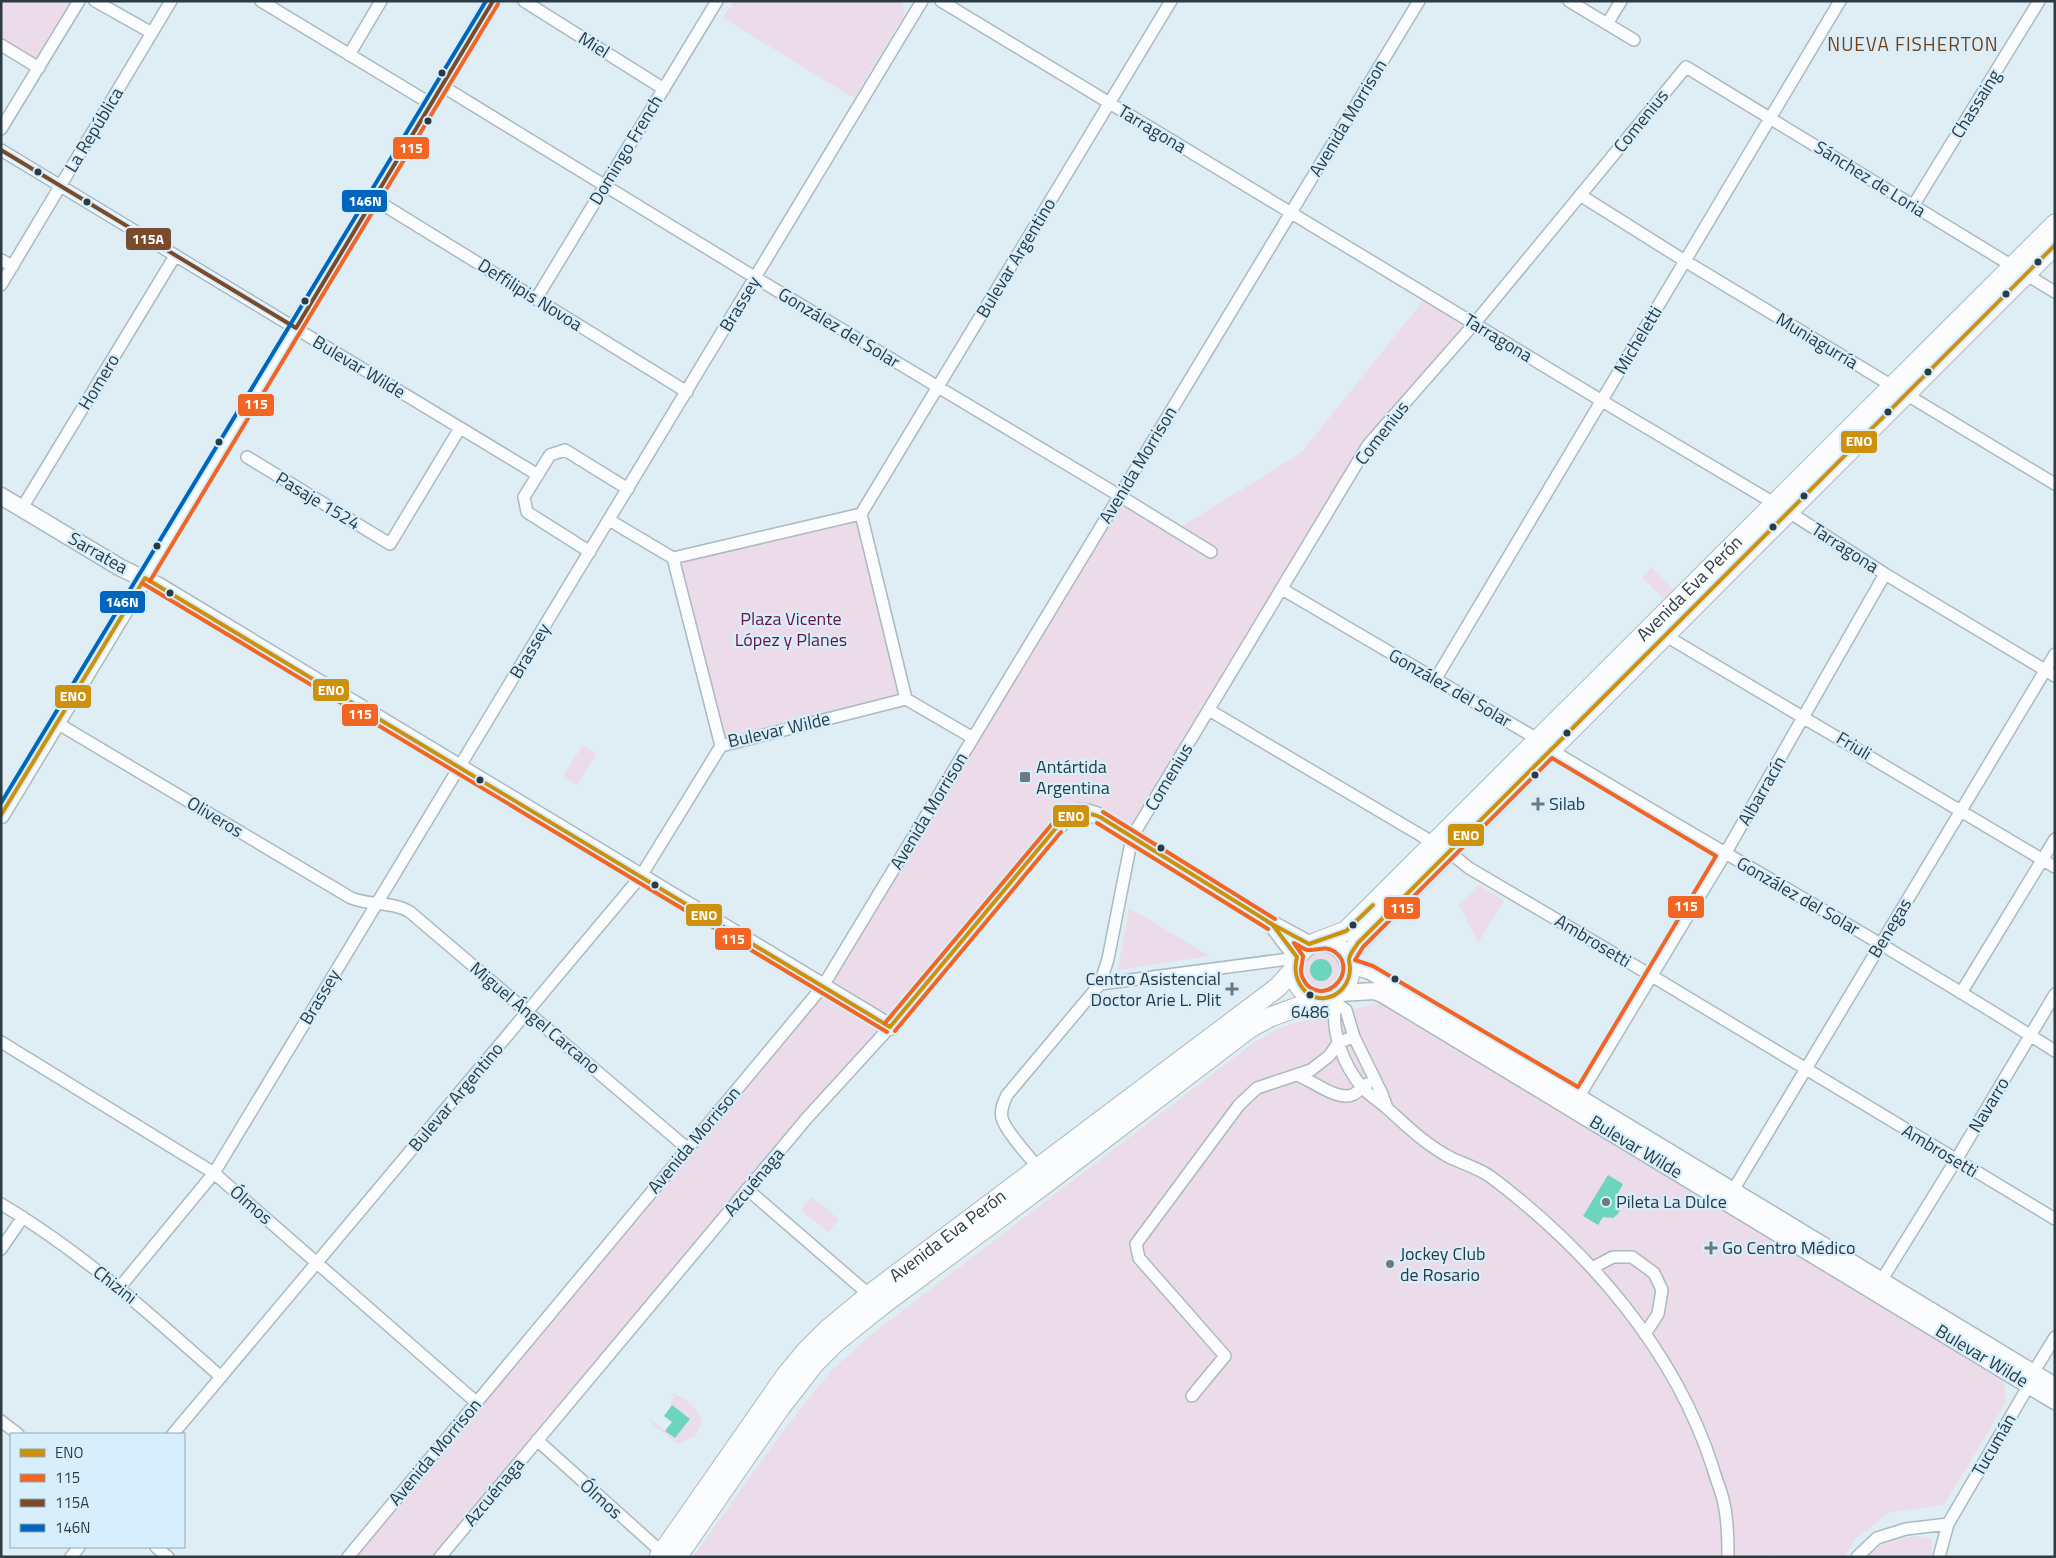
<svg xmlns="http://www.w3.org/2000/svg" width="2056" height="1558" font-family="'Titillium Web',sans-serif">
<rect width="100%" height="100%" fill="#dfedf5"/>
<!-- green -->
<path fill="#ecdbe8" d="M 1,1 L 75,1 L 38,61 L 1,39 Z
M 734,1 L 902,1 L 905,14 L 854,98 L 723,18 Z
M 1428,295 L 1474,324 L 1368,445 L 1132,837 L 1074,812 L 440,1557 L 348,1557 L 823,986 L 1120,496 L 1176,530 L 1301,453 Z
M 861,514 L 906,699 L 721,746 L 673,558 Z
M 1651,567 L 1673,589 L 1664,599 L 1642,577 Z
M 583,745 L 596,754 L 577,785 L 563,776 Z
M 1479,885 L 1504,901 L 1478,943 L 1459,905 Z
M 1129,908 L 1210,956 L 1118,970 Z
M 1309,944 C 1317,945 1330,942 1336,945 C 1356,954 1353,990 1332,996 C 1326,997 1318,996 1312,996 C 1297,987 1294,982 1298,964 C 1300,955 1301,950 1309,944 Z
M 1381,1003 L 1699,1191 L 2004,1382 L 2006,1402 L 1944,1505 L 1890,1512 L 1855,1539 L 1844,1557 L 1773,1557 L 1768,1554 L 1767,1557 L 693,1557 L 783,1431 L 830,1372 L 868,1337 L 1252,1044 L 1277,1029 L 1315,1017 Z
M 811,1197 L 839,1219 L 828,1232 L 801,1210 Z
M 670,1393 C 684,1396 698,1408 702,1422 L 695,1436 L 678,1444 L 653,1425 L 650,1419 L 675,1438 L 690,1419 L 670,1404 L 675,1397 Z
M 1917,1536 L 1932,1540 L 1931,1557 L 1868,1557 C 1881,1542 1898,1539 1917,1536 Z"/>
<!-- water -->
<path fill="#6dd4be" d="M1310 970a11 11 0 1 1 22 0a11 11 0 1 1-22 0Z
M 1608,1175 L 1623,1184 L 1617,1195 C 1623,1204 1622,1212 1613,1218 L 1603,1217 L 1598,1225 L 1583,1216 Z
M 672,1405 L 690,1419 L 675,1438 L 665,1431 L 672,1422 L 664,1416 Z"/>
<g fill="none" stroke-linecap="round" stroke-linejoin="round">
<!-- street casing -->
<g stroke="#abb9c1" stroke-width="14">
<path id="street" d="M 95,1 L 152,33
M 261,1 L 431,104
M 524,1 L 664,89
M 941,1 L 1602,401 L 1789,512 L 1885,574 L 2055,676
M 1569,1 L 1634,40
M 1607,24 L 1621,1
M 1,45 L 39,68
M 349,55 L 381,1
M 442,86 L 756,278 L 1120,496 L 1211,552
M 1,129 L 79,1
M 1,150 L 538,475
M 1580,195 L 1685,261 L 2055,484
M 374,199 L 687,392
M 1913,206 L 2039,1
M 1,260 L 13,266
M 1,285 L 171,1
M 536,299 L 717,1
M 247,457 L 390,544 L 460,428
M 22,508 L 175,256
M 861,514 L 1171,1
M 609,520 L 673,558
M 590,552 L 527,512 L 524,497 L 550,455 L 565,450 L 628,489
M 1282,589 L 1539,740 L 1551,750 C 1719,851 1890,946 2055,1051
M 1661,633 L 2055,867
M 1435,680 L 1840,1
M 906,699 L 721,746 L 673,558 L 861,514 L 906,699 L 973,738
M 1209,710 L 1449,852 L 1469,868 L 1652,976 L 2055,1219
M 57,723 L 351,898 C 371,906 392,901 410,912 L 688,1149
M 1100,984 L 1296,958
M 1961,993 L 2055,839
M 1334,998 L 1336,1003 L 1346,1010 L 1354,1037 L 1382,1094 L 1387,1108
M 1336,1003 C 1330,1031 1344,1066 1362,1087 C 1370,1096 1380,1102 1388,1109 C 1408,1127 1426,1145 1451,1158 C 1464,1164 1480,1169 1491,1177 C 1589,1251 1675,1350 1713,1468 C 1716,1480 1722,1492 1724,1504 C 1728,1521 1728,1540 1728,1557
M 1,1042 L 214,1173 L 476,1402
M 1297,1075 C 1312,1080 1339,1103 1354,1094 C 1358,1092 1362,1087 1367,1084
M 1575,1103 L 1725,854 L 1885,574
M 1042,1172 C 1032,1160 1005,1131 1002,1118 C 1000,1109 1004,1102 1007,1095 L 1100,984 L 1108,959 L 1132,837 L 1368,445 L 1474,324 L 1686,67 L 2055,292
M 747,1189 L 873,1298
M 1729,1197 L 2055,654
M 1,1204 C 82,1252 151,1315 221,1377
M 1,1249 L 23,1217
M 1592,1268 L 1613,1257 L 1632,1257 L 1654,1273 L 1662,1290 L 1658,1314 L 1645,1334
M 1878,1286 L 1956,1160 L 2055,994
M 120,1287 L 214,1173 L 922,1
M 1192,1396 L 1225,1356 L 1139,1258 L 1136,1244 L 1239,1105 L 1257,1088 L 1311,1070 L 1329,1056 L 1339,1042 L 1354,1037
M 1,1421 L 18,1434
M 173,1434 L 641,876 L 721,746
M 537,1440 L 666,1556
M 156,1547 L 168,1557
M 71,1557 L 79,1547
M 348,1557 L 823,986 L 1419,1
M 440,1557 L 807,1118 L 890,1027
M 1857,1557 L 1877,1538 L 1906,1529 L 1948,1524
M 1939,1557 L 1948,1524 L 2029,1385 L 2033,1373 L 2055,1337"/>
</g>
<!-- secondary casing -->
<g stroke="#abb9c1" stroke-width="19">
<path id="secondary" d="M 1,496 L 121,568 L 157,585 L 890,1027 L 1056,828 C 1072,812 1079,807 1100,817 L 1272,924 L 1309,944
M 1,815 L 493,1
M 1275,928 L 1297,957
M 1350,965 L 1370,971 L 2055,1386
M 1339,993 L 1375,991 L 1384,995 L 2055,1401"/>
</g>
<!-- primary casing -->
<g stroke="#abb9c1" stroke-width="21">
<g id="primary">
<circle cx="1322" cy="970" r="28"/>
<path id="s1" d="M 1317,942 L 1346,931 L 1351,926 L 2055,224"/>
<path d="M 1348,959 L 1358,943 L 2055,245"/>
<path id="s2" d="M 659,1557 L 786,1375 L 806,1351 L 828,1329 L 869,1295 L 1278,987 L 1294,969"/>
<path d="M 677,1557 L 780,1408 L 815,1363 L 836,1342 L 881,1306 L 1049,1181 L 1250,1028 L 1270,1017 L 1322,998"/>
</g>
</g>
<!-- street -->
<use href="#street" stroke="#fafcfe" stroke-width="11"/>
<!-- secondary -->
<use href="#secondary" stroke="#fafcfe" stroke-width="16"/>
<!-- primary -->
<use href="#primary" stroke="#fafcfe" stroke-width="19"/>
<!-- bus-1 casing -->
<g stroke="#d7effd" stroke-width="8">
<path id="bus-1" d="M 145,578 L 890,1027
M 1,815 L 145,578
M 1268,922 L 1309,944 L 1346,931 L 1373,905
M 890,1027 L 1056,828 C 1070,814 1081,809 1100,817 L 1272,924 L 1297,957 C 1294,969 1295,980 1304,990 C 1309,995 1317,999 1325,998 C 1340,996 1350,983 1350,968 C 1350,965 1349,963 1349,960 C 1349,954 1355,948 1358,943 L 2055,245"/>
</g>
<!-- bus-2 casing -->
<g stroke="#d7effd" stroke-width="8">
<path id="bus-2" d="M 150,581 L 498,4
M 142,583 L 887,1032
M 1552,758 L 1716,856 L 1578,1087 L 1373,966 L 1355,960 L 1363,947 Z
M 1103,812 L 1275,919
M 1097,823 L 1268,929
M 1294,943 C 1298,945 1304,950 1308,950 C 1318,951 1325,945 1335,952 C 1358,969 1329,1005 1307,985 C 1304,981 1301,976 1301,971 C 1301,966 1303,961 1303,956 Z
M 885,1023 L 1052,824
M 895,1031 L 1061,832"/>
</g>
<!-- bus-3 casing -->
<g stroke="#d7effd" stroke-width="8">
<path id="bus-3" d="M 1,150 L 296,328
M 296,328 L 493,1"/>
</g>
<!-- bus-4 casing -->
<g stroke="#d7effd" stroke-width="8">
<path id="bus-4" d="M 1,803 L 486,1"/>
</g>
<!-- bus-1 -->
<use href="#bus-1" stroke="#ce910e" stroke-width="4"/>
<!-- bus-2 -->
<use href="#bus-2" stroke="#f26522" stroke-width="4"/>
<!-- bus-3 -->
<use href="#bus-3" stroke="#7a4b2a" stroke-width="4"/>
<!-- bus-4 -->
<use href="#bus-4" stroke="#0065bd" stroke-width="4"/>
</g>
<!-- markers -->
<g fill="#2b3b44" stroke="#d7effd" stroke-width="2">
<circle cx="442" cy="73" r="4.5"/>
<circle cx="428" cy="121" r="4.5"/>
<circle cx="38" cy="172" r="4.5"/>
<circle cx="87" cy="202" r="4.5"/>
<circle cx="2038" cy="262" r="4.5"/>
<circle cx="2006" cy="294" r="4.5"/>
<circle cx="305" cy="301" r="4.5"/>
<circle cx="1928" cy="372" r="4.5"/>
<circle cx="1888" cy="412" r="4.5"/>
<circle cx="219" cy="442" r="4.5"/>
<circle cx="1804" cy="496" r="4.5"/>
<circle cx="1773" cy="527" r="4.5"/>
<circle cx="157" cy="546" r="4.5"/>
<circle cx="170" cy="593" r="4.5"/>
<circle cx="1567" cy="733" r="4.5"/>
<circle cx="1535" cy="775" r="4.5"/>
<circle cx="480" cy="780" r="4.5"/>
<circle cx="1161" cy="848" r="4.5"/>
<circle cx="655" cy="885" r="4.5"/>
<circle cx="1353" cy="925" r="4.5"/>
<circle cx="1395" cy="979" r="4.5"/>
<circle cx="1310" cy="995" r="4.5"/>
</g>
<g fill="#6a7982" stroke="#d7effd" stroke-width="2">
<rect x="1019" y="771" width="12" height="12" rx="2.5"/>
<path d="M1535.5 796.5h5v5h5v5h-5v5h-5v-5h-5v-5h5z"/>
<path d="M1229.5 981.5h5v5h5v5h-5v5h-5v-5h-5v-5h5z"/>
<circle cx="1606" cy="1202" r="5"/>
<path d="M1708.5 1240.5h5v5h5v5h-5v5h-5v-5h-5v-5h5z"/>
<circle cx="1390" cy="1264" r="5"/>
</g>
<g text-anchor="middle" stroke-width="4.5" stroke-linejoin="round" paint-order="stroke">
<!-- bus labels -->
<g font-size="17" fill="#2b3b44" stroke="#d7effd">
<text x="1310" y="1018">6486</text>
</g>
<!-- street labels -->
<g font-size="18" fill="#2b3b44" stroke="#d7effd">
<text transform="translate(594 45) rotate(32)" y="6">Miel</text>
<text transform="translate(1976 104) rotate(-58)" y="6">Chassaing</text>
<text transform="translate(1348 118) rotate(-59)" y="6">Avenida Morrison</text>
<text transform="translate(1641 121) rotate(-51)" y="6">Comenius</text>
<text transform="translate(1152 129) rotate(31)" y="6">Tarragona</text>
<text transform="translate(94 130) rotate(-59)" y="6">La República</text>
<text transform="translate(626 150) rotate(-59)" y="6">Domingo French</text>
<text transform="translate(1870 179) rotate(32)" y="6">Sánchez de Loria</text>
<text transform="translate(1016 258) rotate(-59)" y="6">Bulevar Argentino</text>
<text transform="translate(530 295) rotate(32)" y="6">Deffilipis Novoa</text>
<text transform="translate(740 304) rotate(-59)" y="6">Brassey</text>
<text transform="translate(839 328) rotate(31)" y="6">González del Solar</text>
<text transform="translate(1498 338) rotate(31)" y="6">Tarragona</text>
<text transform="translate(1638 340) rotate(-59)" y="6">Micheletti</text>
<text transform="translate(1817 341) rotate(31)" y="6">Muniagurría</text>
<text transform="translate(359 367) rotate(31)" y="6">Bulevar Wilde</text>
<text transform="translate(99 382) rotate(-59)" y="6">Homero</text>
<text transform="translate(1382 433) rotate(-52)" y="6">Comenius</text>
<text transform="translate(1138 465) rotate(-59)" y="6">Avenida Morrison</text>
<text transform="translate(318 501) rotate(31)" y="6">Pasaje 1524</text>
<text transform="translate(1845 548) rotate(33)" y="6">Tarragona</text>
<text transform="translate(98 553) rotate(30)" y="6">Sarratea</text>
<text dy="6" stroke="none"><textPath href="#s1" startOffset="516">Avenida Eva Perón</textPath></text>
<text transform="translate(530 651) rotate(-59)" y="6">Brassey</text>
<text transform="translate(1450 688) rotate(30)" y="6">González del Solar</text>
<text transform="translate(779 730) rotate(-13)" y="6">Bulevar Wilde</text>
<text transform="translate(1854 746) rotate(31)" y="6">Friuli</text>
<text transform="translate(1169 777) rotate(-59)" y="6">Comenius</text>
<text transform="translate(1762 791) rotate(-60)" y="6">Albarracín</text>
<text transform="translate(929 811) rotate(-59)" y="6">Avenida Morrison</text>
<text transform="translate(215 817) rotate(31)" y="6">Oliveros</text>
<text transform="translate(1798 896) rotate(30)" y="6">González del Solar</text>
<text transform="translate(1890 928) rotate(-59)" y="6">Benegas</text>
<text transform="translate(1593 941) rotate(31)" y="6">Ambrosetti</text>
<text transform="translate(320 997) rotate(-59)" y="6">Brassey</text>
<text transform="translate(535 1018) rotate(40)" y="6">Miguel Ángel Carcano</text>
<text transform="translate(456 1097) rotate(-50)" y="6">Bulevar Argentino</text>
<text transform="translate(1989 1105) rotate(-59)" y="6">Navarro</text>
<text transform="translate(694 1140) rotate(-50)" y="6">Avenida Morrison</text>
<text transform="translate(1636 1147) rotate(31)" y="6">Bulevar Wilde</text>
<text transform="translate(1940 1151) rotate(31)" y="6">Ambrosetti</text>
<text transform="translate(754 1182) rotate(-50)" y="6">Azcuénaga</text>
<text transform="translate(251 1205) rotate(41)" y="6">Ólmos</text>
<text dy="6" stroke="none"><textPath href="#s2" startOffset="436">Avenida Eva Perón</textPath></text>
<text transform="translate(115 1285) rotate(38)" y="6">Chizini</text>
<text transform="translate(1982 1356) rotate(31)" y="6">Bulevar Wilde</text>
<text transform="translate(1994 1445) rotate(-60)" y="6">Tucumán</text>
<text transform="translate(435 1452) rotate(-50)" y="6">Avenida Morrison</text>
<text transform="translate(494 1492) rotate(-50)" y="6">Azcuénaga</text>
<text transform="translate(601 1499) rotate(42)" y="6">Ólmos</text>
</g>
<!-- park labels -->
<g font-size="18" fill="#691242" stroke="#d7effd">
<text x="791" y="625">Plaza Vicente<tspan x="791" dy="21">López y Planes</tspan></text>
</g>
<!-- poi labels -->
<g font-size="18" fill="#2b3b44" stroke="#d7effd" text-anchor="start">
<text x="1036" y="773">Antártida<tspan x="1036" dy="21">Argentina</tspan></text>
<text x="1549" y="810">Silab</text>
<text x="1221" y="985" text-anchor="end">Centro Asistencial<tspan x="1221" dy="21">Doctor Arie L. Plit</tspan></text>
<text x="1616" y="1208">Pileta La Dulce</text>
<text x="1722" y="1254">Go Centro Médico</text>
<text x="1400" y="1260">Jockey Club<tspan x="1400" dy="21">de Rosario</tspan></text>
</g>
<!-- neighbourhood labels -->
<g font-size="19" letter-spacing="1" fill="#793e10" stroke="#d7effd">
<text x="1913" y="51">NUEVA FISHERTON</text>
</g>
</g>
<g stroke="#d7effd" stroke-width="2">
<rect x="392" y="136" width="38" height="24" rx="5" fill="#f26522"/>
<rect x="341" y="189" width="47" height="24" rx="5" fill="#0065bd"/>
<rect x="125" y="227" width="47" height="24" rx="5" fill="#7a4b2a"/>
<rect x="237" y="393" width="38" height="24" rx="5" fill="#f26522"/>
<rect x="1840" y="430" width="38" height="24" rx="5" fill="#ce910e"/>
<rect x="99" y="590" width="47" height="24" rx="5" fill="#0065bd"/>
<rect x="312" y="678" width="38" height="24" rx="5" fill="#ce910e"/>
<rect x="54" y="684" width="38" height="25" rx="5" fill="#ce910e"/>
<rect x="341" y="703" width="38" height="24" rx="5" fill="#f26522"/>
<rect x="1052" y="804" width="38" height="24" rx="5" fill="#ce910e"/>
<rect x="1447" y="823" width="38" height="24" rx="5" fill="#ce910e"/>
<rect x="1667" y="895" width="38" height="24" rx="5" fill="#f26522"/>
<rect x="1383" y="896" width="38" height="24" rx="5" fill="#f26522"/>
<rect x="685" y="903" width="38" height="24" rx="5" fill="#ce910e"/>
<rect x="714" y="927" width="38" height="24" rx="5" fill="#f26522"/>
</g>
<g font-size="14" text-anchor="middle" font-weight="bold" fill="#fff">
<text x="411" y="153">115</text>
<text x="365" y="206">146N</text>
<text x="148" y="244">115A</text>
<text x="256" y="409">115</text>
<text x="1859" y="446">ENO</text>
<text x="122" y="607">146N</text>
<text x="331" y="695">ENO</text>
<text x="73" y="701">ENO</text>
<text x="360" y="719">115</text>
<text x="1071" y="821">ENO</text>
<text x="1466" y="840">ENO</text>
<text x="1686" y="911">115</text>
<text x="1402" y="913">115</text>
<text x="704" y="920">ENO</text>
<text x="733" y="944">115</text>
</g>
<!-- border -->
<rect width="2056" height="1558" fill="none" stroke="#2b3b44" stroke-width="5"/>
<!-- legend -->
<rect x="10" y="1433" width="175" height="115" fill="#d7effd" stroke="#92a7b3"/>
<rect x="20" y="1449" width="25" height="8" fill="#ce910e" stroke="#92a7b3"/>
<text x="55" y="1458" font-size="15" fill="#2b3b44">ENO</text>
<rect x="20" y="1474" width="25" height="8" fill="#f26522" stroke="#92a7b3"/>
<text x="55" y="1483" font-size="15" fill="#2b3b44">115</text>
<rect x="20" y="1499" width="25" height="8" fill="#7a4b2a" stroke="#92a7b3"/>
<text x="55" y="1508" font-size="15" fill="#2b3b44">115A</text>
<rect x="20" y="1524" width="25" height="8" fill="#0065bd" stroke="#92a7b3"/>
<text x="55" y="1533" font-size="15" fill="#2b3b44">146N</text>
</svg>
